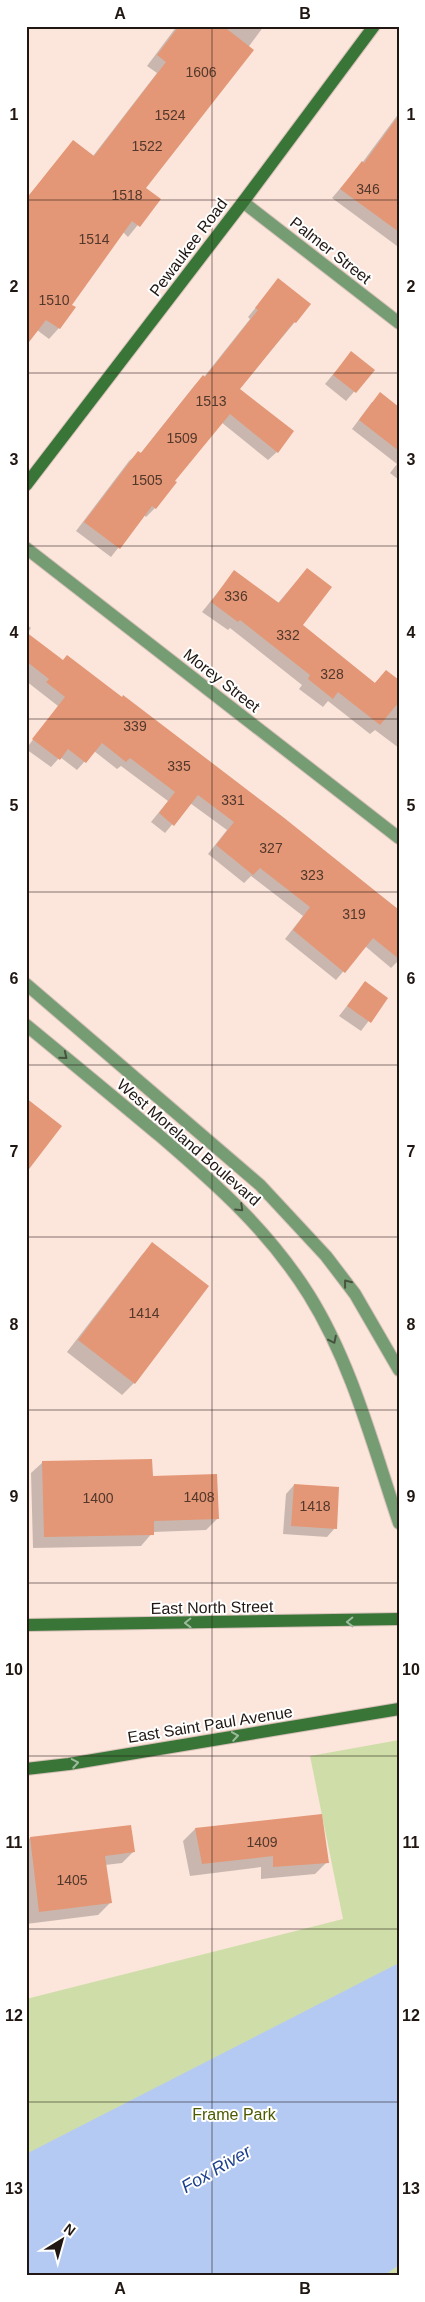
<svg xmlns="http://www.w3.org/2000/svg" width="425" height="2302" font-family="Helvetica,sans-serif">
<rect width="100%" height="100%" fill="#fce5db"/>
<!-- green -->
<path fill="#cfdea9" d="M 399,1740 L 399,2276 L 26,2276 L 26,1999 L 343,1919 L 310,1756 Z"/>
<!-- water -->
<path fill="#b4caf3" d="M 399,1963 L 399,2265 L 383,2276 L 26,2276 L 26,2154 Z"/>
<!-- shadow -->
<path fill="#0003" d="M 177,26 L 264,26 L 144,188 L 159,199 L 128,237 L 123,232 L 71,305 L 59,328 L 49,339 L 37,330 L 26,199 L 74,141 L 93,156 L 157,73 L 147,66 Z
M 399,113 L 399,244 L 397,246 L 332,198 L 362,163 Z
M 278,280 L 295,322 L 239,389 L 277,452 L 268,460 L 221,422 L 173,481 L 176,483 L 155,508 L 146,517 L 144,515 L 111,557 L 76,531 L 129,461 L 138,453 L 140,454 L 195,385 L 204,377 L 250,319 L 248,317 Z
M 351,353 L 373,370 L 346,401 L 325,384 Z
M 372,402 L 399,409 L 399,480 L 390,473 L 397,464 L 352,429 Z
M 307,569 L 301,625 L 374,684 L 386,671 L 399,682 L 399,748 L 375,730 L 370,734 L 328,701 L 323,707 L 299,689 L 302,685 L 230,628 L 228,630 L 202,612 L 234,572 L 278,603 Z
M 26,624 L 31,628 L 27,634 L 62,661 L 122,699 L 124,697 L 399,910 L 399,960 L 391,968 L 365,946 L 336,980 L 285,939 L 303,916 L 251,876 L 244,883 L 208,854 L 227,830 L 190,803 L 165,833 L 151,822 L 168,801 L 121,766 L 117,769 L 94,751 L 77,770 L 60,757 L 51,767 L 26,749 L 58,706 L 26,681 Z
M 365,983 L 386,998 L 361,1031 L 339,1016 Z
M 152,1244 L 134,1383 L 122,1395 L 67,1352 L 141,1256 Z
M 43,1462 L 151,1477 L 217,1519 L 206,1530 L 153,1532 L 141,1546 L 33,1548 L 31,1473 Z
M 294,1485 L 335,1528 L 327,1537 L 283,1534 L 286,1494 Z
M 130,1826 L 134,1851 L 122,1863 L 105,1865 L 110,1903 L 98,1915 L 26,1924 L 26,1842 L 30,1838 Z
M 195,1829 L 327,1862 L 315,1874 L 261,1879 L 261,1867 L 190,1876 L 183,1841 Z"/>
<!-- building -->
<path fill="#e39776" d="M 179,26 L 223,26 L 254,50 L 146,188 L 161,199 L 140,227 L 132,221 L 72,305 L 76,307 L 60,329 L 46,320 L 26,346 L 26,199 L 73,140 L 94,156 L 166,62 L 157,55 Z
M 399,115 L 399,232 L 340,189 L 362,161 L 364,163 Z
M 278,278 L 311,304 L 296,323 L 294,322 L 240,389 L 294,431 L 278,453 L 230,414 L 175,481 L 177,482 L 156,509 L 152,506 L 120,549 L 84,522 L 138,451 L 141,453 L 203,375 L 205,377 L 258,310 L 255,308 Z
M 351,351 L 375,370 L 356,393 L 333,375 Z
M 380,392 L 399,407 L 399,451 L 359,420 Z
M 307,568 L 332,587 L 303,625 L 375,683 L 386,670 L 399,680 L 399,702 L 380,725 L 338,692 L 333,699 L 308,679 L 310,675 L 240,620 L 238,622 L 211,602 L 234,570 L 279,603 Z
M 26,632 L 63,660 L 67,655 L 122,697 L 123,695 L 283,817 L 399,910 L 399,959 L 373,938 L 345,973 L 293,930 L 310,907 L 260,868 L 253,875 L 216,845 L 234,822 L 198,795 L 174,826 L 159,813 L 175,792 L 130,758 L 126,762 L 102,743 L 86,763 L 68,749 L 60,760 L 32,739 L 65,697 L 46,682 L 49,679 L 26,661 Z
M 365,981 L 388,998 L 371,1023 L 347,1006 Z
M 26,1098 L 62,1126 L 26,1173 Z
M 152,1242 L 209,1286 L 135,1384 L 78,1340 Z
M 152,1459 L 153,1476 L 217,1474 L 219,1519 L 154,1521 L 154,1535 L 44,1537 L 42,1461 Z
M 294,1484 L 339,1487 L 337,1529 L 291,1526 Z
M 322,1814 L 329,1863 L 273,1867 L 273,1856 L 202,1864 L 195,1828 Z
M 131,1825 L 135,1852 L 105,1856 L 112,1903 L 39,1912 L 30,1837 Z"/>
<g fill="none" stroke-linecap="round" stroke-linejoin="round">
<!-- minor casing -->
<g stroke="#d5c0b7" stroke-width="14">
<path id="minor" d="M 243,202 L 399,323
M 26,548 L 399,838"/>
</g>
<!-- tertiary casing -->
<g stroke="#d5c0b7" stroke-width="14">
<path id="tertiary" d="M 26,984 L 260,1185 L 326,1256 L 355,1294 L 399,1370
M 26,1025 C 71,1062 116,1099 160,1136 C 217,1185 269,1231 309,1295 C 352,1364 373,1446 399,1523"/>
</g>
<!-- secondary casing -->
<g stroke="#d5c0b7" stroke-width="14">
<path id="secondary" d="M 26,485 L 243,202 L 374,26
M 26,1625 L 399,1619
M 26,1769 L 69,1764 L 399,1709"/>
</g>
<!-- minor -->
<use href="#minor" stroke="#759c73" stroke-width="12"/>
<!-- tertiary -->
<use href="#tertiary" stroke="#759c73" stroke-width="12"/>
<!-- secondary -->
<use href="#secondary" stroke="#3a7538" stroke-width="12"/>
</g>
<!-- one-way arrows -->
<defs><path id="oneway-chevron" d="M-2-3.5L2.5 0L-2 3.5" fill="none" stroke-width="1.6" stroke-linecap="round" stroke-linejoin="round" transform="scale(1.25)"/></defs>
<g stroke="#47533e">
<use href="#oneway-chevron" transform="translate(64 1056) rotate(39)"/>
<use href="#oneway-chevron" transform="translate(240 1208) rotate(44)"/>
<use href="#oneway-chevron" transform="translate(347 1283) rotate(-128)"/>
<use href="#oneway-chevron" transform="translate(333 1340) rotate(64)"/>
</g>
<g stroke="#9cba9c">
<use href="#oneway-chevron" transform="translate(350 1622) rotate(179)"/>
<use href="#oneway-chevron" transform="translate(188 1623) rotate(179)"/>
<use href="#oneway-chevron" transform="translate(235 1736) rotate(-9)"/>
<use href="#oneway-chevron" transform="translate(75 1763) rotate(-10)"/>
</g>
<!-- grid -->
<path fill="none" stroke="#211712" stroke-width="1" stroke-opacity="0.55" d="M 212,26 L 212,2276M 26,200 L 399,200M 26,373 L 399,373M 26,546 L 399,546M 26,719 L 399,719M 26,892 L 399,892M 26,1065 L 399,1065M 26,1237 L 399,1237M 26,1410 L 399,1410M 26,1583 L 399,1583M 26,1756 L 399,1756M 26,1929 L 399,1929M 26,2102 L 399,2102"/>
<g text-anchor="middle" stroke-width="4" stroke-linejoin="round" paint-order="stroke">
<!-- number labels -->
<g font-size="14" fill="#52372b">
<text x="201" y="77">1606</text>
<text x="170" y="120">1524</text>
<text x="147" y="151">1522</text>
<text x="368" y="194">346</text>
<text x="127" y="200">1518</text>
<text x="94" y="244">1514</text>
<text x="54" y="305">1510</text>
<text x="211" y="406">1513</text>
<text x="182" y="443">1509</text>
<text x="147" y="485">1505</text>
<text x="236" y="601">336</text>
<text x="288" y="640">332</text>
<text x="332" y="679">328</text>
<text x="135" y="731">339</text>
<text x="179" y="771">335</text>
<text x="233" y="805">331</text>
<text x="271" y="853">327</text>
<text x="312" y="880">323</text>
<text x="354" y="919">319</text>
<text x="144" y="1318">1414</text>
<text x="199" y="1502">1408</text>
<text x="98" y="1503">1400</text>
<text x="315" y="1511">1418</text>
<text x="262" y="1847">1409</text>
<text x="72" y="1885">1405</text>
</g>
<!-- street labels -->
<g font-size="16" fill="#211712" stroke="#fff">
<text transform="translate(188 247) rotate(-53)" y="6">Pewaukee Road</text>
<text transform="translate(331 250) rotate(38)" y="6">Palmer Street</text>
<text transform="translate(222 680) rotate(38)" y="6">Morey Street</text>
<text transform="translate(189 1142) rotate(41)" y="6">West Moreland Boulevard</text>
<text transform="translate(212 1607) rotate(-1)" y="6">East North Street</text>
<text transform="translate(210 1724) rotate(-9)" y="6">East Saint Paul Avenue</text>
</g>
<!-- park labels -->
<g font-size="16" fill="#4c5b00" stroke="#fff">
<text x="234" y="2120">Frame Park</text>
</g>
<!-- water labels -->
<g font-size="18" font-style="italic" fill="#1d418d" stroke="#fff">
<text transform="translate(216 2169) rotate(-30)" y="6">Fox River</text>
</g>
</g>
<!-- border -->
<rect width="425" height="2302" fill="none" stroke="#ffffff" stroke-width="55"/>
<!-- north arrow -->
<g transform="translate(62 2240) rotate(37)" stroke="#ffffff" stroke-width="4" paint-order="stroke">
<path d="M0-4L9 19L0 12L-9 19Z" fill="#211712"/>
<text y="-8" font-size="14" font-weight="bold" text-anchor="middle" fill="#211712">N</text>
</g>
<rect x="28" y="28" width="370" height="2246" fill="none" stroke="#211712" stroke-width="2"/>
<g font-size="16" text-anchor="middle" font-weight="bold" fill="#211712">
<text x="120" y="19">A</text>
<text x="305" y="19">B</text>
<text x="14" y="120">1</text>
<text x="411" y="120">1</text>
<text x="14" y="292">2</text>
<text x="411" y="292">2</text>
<text x="14" y="465">3</text>
<text x="411" y="465">3</text>
<text x="14" y="638">4</text>
<text x="411" y="638">4</text>
<text x="14" y="811">5</text>
<text x="411" y="811">5</text>
<text x="14" y="984">6</text>
<text x="411" y="984">6</text>
<text x="14" y="1157">7</text>
<text x="411" y="1157">7</text>
<text x="14" y="1330">8</text>
<text x="411" y="1330">8</text>
<text x="14" y="1502">9</text>
<text x="411" y="1502">9</text>
<text x="14" y="1675">10</text>
<text x="411" y="1675">10</text>
<text x="14" y="1848">11</text>
<text x="411" y="1848">11</text>
<text x="14" y="2021">12</text>
<text x="411" y="2021">12</text>
<text x="14" y="2194">13</text>
<text x="411" y="2194">13</text>
<text x="120" y="2294">A</text>
<text x="305" y="2294">B</text>
</g>
</svg>
